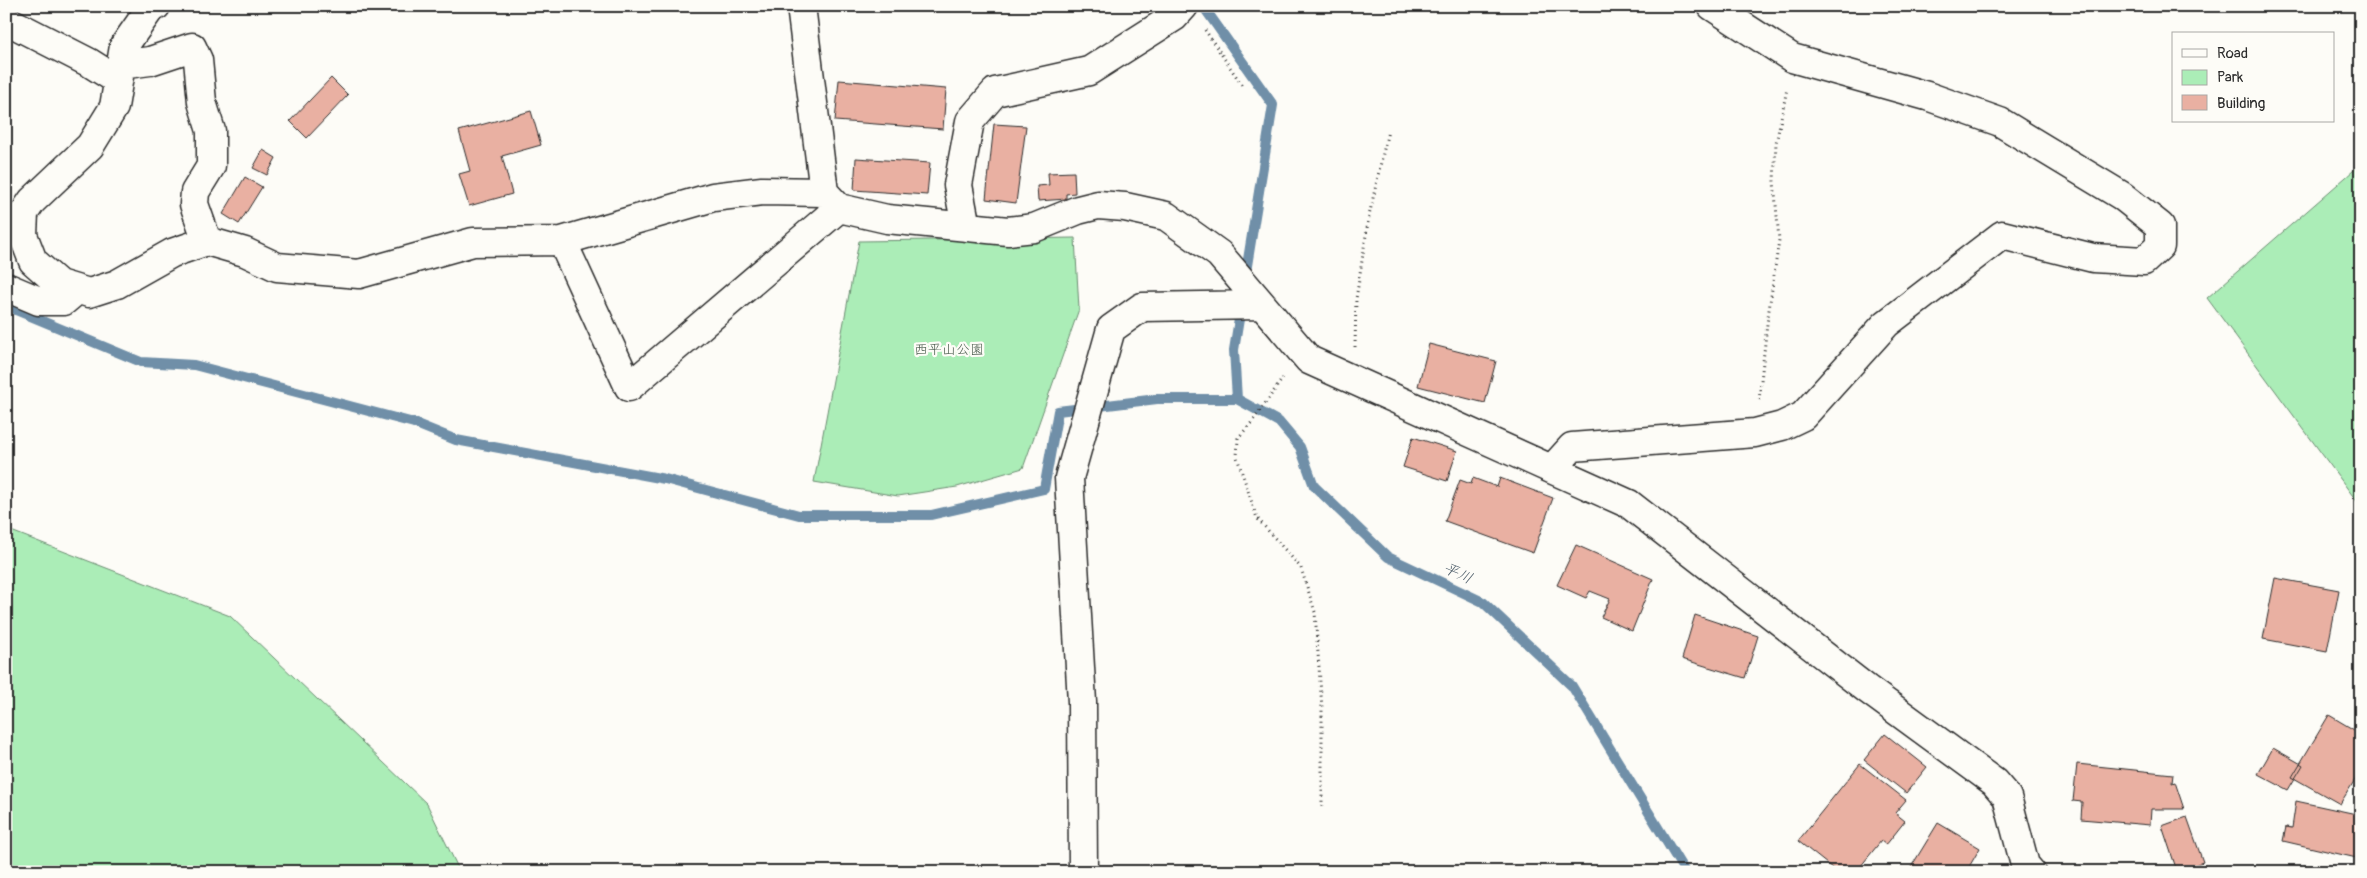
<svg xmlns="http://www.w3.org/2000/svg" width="2367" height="878" font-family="Pangolin,'Klee One',sans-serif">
<rect width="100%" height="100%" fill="#fdfcf7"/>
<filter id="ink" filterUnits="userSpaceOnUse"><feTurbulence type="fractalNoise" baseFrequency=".02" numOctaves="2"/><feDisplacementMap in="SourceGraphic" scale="10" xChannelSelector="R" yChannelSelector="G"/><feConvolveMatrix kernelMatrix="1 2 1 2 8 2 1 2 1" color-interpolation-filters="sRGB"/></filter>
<g filter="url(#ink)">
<!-- green -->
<path fill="#abedb7" stroke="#6b8c71" d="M 2361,164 L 2361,507 L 2207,298 Z
M 1075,238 L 1079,309 L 1023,468 L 957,487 L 898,496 L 814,482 L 859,241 Z
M 6,529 L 230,616 L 427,804 L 460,872 L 6,872 Z"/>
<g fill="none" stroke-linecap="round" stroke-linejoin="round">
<!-- stream -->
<path stroke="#6f8fa8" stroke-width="10" d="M 1203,6 L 1273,105 L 1245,278
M 6,306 L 141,362 L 194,365 L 414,423 L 456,440 L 665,479 L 799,515 L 931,515 L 1044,489 L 1058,411 L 1157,399 L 1237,399 L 1279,422 L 1300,447 L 1314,486 L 1388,557 L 1483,602 L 1572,686 L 1685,872
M 1237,399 L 1234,350 L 1241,307"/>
</g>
<!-- building -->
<path fill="#e9b0a2" stroke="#2b2b2b" d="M 331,78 L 348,95 L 307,138 L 290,121 Z
M 839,80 L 946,89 L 943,129 L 835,121 Z
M 531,111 L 541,145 L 502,156 L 512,194 L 469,206 L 459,174 L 470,171 L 459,131 Z
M 994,124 L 1026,126 L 1016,203 L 986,199 Z
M 263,150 L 276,158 L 267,175 L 253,168 Z
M 856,158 L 930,163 L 927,195 L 854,190 Z
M 1074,172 L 1075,193 L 1066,194 L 1066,199 L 1038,201 L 1037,186 L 1049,185 L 1048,173 Z
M 245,177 L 262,187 L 239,224 L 223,214 Z
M 1429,344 L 1496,361 L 1485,403 L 1418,386 Z
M 1413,437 L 1457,451 L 1447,481 L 1403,467 Z
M 1473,478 L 1497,487 L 1500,478 L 1553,498 L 1533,553 L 1445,521 L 1460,480 L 1471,484 Z
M 1576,545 L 1653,579 L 1632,631 L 1601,617 L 1610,599 L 1590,591 L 1586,598 L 1557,585 Z
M 2275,578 L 2339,590 L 2327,651 L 2263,639 Z
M 1695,615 L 1758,636 L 1745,678 L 1682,659 Z
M 2329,715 L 2361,734 L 2361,770 L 2340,804 L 2292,777 Z
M 1885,734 L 1927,767 L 1906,793 L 1864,760 Z
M 2273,748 L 2303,765 L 2288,790 L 2258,774 Z
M 1860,764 L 1906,800 L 1895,813 L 1905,821 L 1886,845 L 1881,841 L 1856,872 L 1837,872 L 1798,841 Z
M 2077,764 L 2173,774 L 2172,783 L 2175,782 L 2184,809 L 2151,809 L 2150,825 L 2081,819 L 2082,802 L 2073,801 Z
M 2296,801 L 2361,815 L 2361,859 L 2283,841 L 2286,827 L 2292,828 Z
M 2187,817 L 2203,862 L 2177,871 L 2162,826 Z
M 1938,823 L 1980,848 L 1966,872 L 1908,872 Z"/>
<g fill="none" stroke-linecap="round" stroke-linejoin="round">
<!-- minor casing -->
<g stroke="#2b2b2b" stroke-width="31">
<path id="minor" d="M 156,6 L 150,9 L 124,46 L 114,107 L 90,146 L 32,201 L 24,213 L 23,235 L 33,261 L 59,284 L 89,293 L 117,284 L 172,253 L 207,241 L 245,252 L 277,267 L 359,274 L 473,242 L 562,241 L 713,197 L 762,191 L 824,192 L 839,208 L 887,219 L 1008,231 L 1034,228 L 1078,210 L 1098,205 L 1125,207 L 1166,216 L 1219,254 L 1309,360 L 1629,504 L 1867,689 L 1994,782 L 2007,797 L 2025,865 L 2031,872
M 801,6 L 824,192
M 6,20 L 90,63 L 117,80
M 120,65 L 150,61 L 192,47 L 198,60 L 202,102 L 211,131 L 211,166 L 195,192 L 194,204 L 207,241
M 966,227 L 958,185 L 970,121 L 995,92 L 1089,71 L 1174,17 L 1184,6
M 562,241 L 629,387 L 839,208
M 6,287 L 39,301 L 64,301 L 77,290
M 1553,468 L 1572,447 L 1755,433 L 1782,426 L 1803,416 L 1886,324 L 2002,235 L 2093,258 L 2144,261 L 2160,246 L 2160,226 L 2122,196 L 2000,122 L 1927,96 L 1792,58 L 1712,6
M 1083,872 L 1082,702 L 1069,478 L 1111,329 L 1142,307 L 1262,305"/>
</g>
<!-- path -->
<path stroke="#2b2b2b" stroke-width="3" stroke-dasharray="1 4" stroke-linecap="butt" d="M 1205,30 L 1244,88
M 1355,347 L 1356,299 L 1369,216 L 1388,131
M 1283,378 L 1252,422 L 1238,438 L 1237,457 L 1257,518 L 1301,568 L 1315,612 L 1322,708 L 1322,810
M 1759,400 L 1767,324 L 1779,240 L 1774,181 L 1776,143 L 1787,89"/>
<!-- minor -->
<use href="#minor" stroke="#fdfcf7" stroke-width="28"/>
</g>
</g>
<g text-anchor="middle" stroke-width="4.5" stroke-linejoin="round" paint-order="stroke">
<!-- park labels -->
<g font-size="14" fill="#4b5c4e" stroke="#fdfcf7">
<text x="949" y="354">西平山公園</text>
</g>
<!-- water labels -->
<g font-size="15" font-style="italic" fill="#4d5d69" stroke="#fdfcf7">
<text transform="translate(1458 573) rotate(25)" y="5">平川</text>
</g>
</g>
<!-- margin -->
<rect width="2367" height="878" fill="none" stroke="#fdfcf7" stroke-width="25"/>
<rect x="12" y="12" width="2342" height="853" fill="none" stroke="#2b2b2b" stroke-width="2" filter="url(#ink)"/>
<!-- legend -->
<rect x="2172" y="32" width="162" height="90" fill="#fdfcf7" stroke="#a9a8a5"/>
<rect x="2182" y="49" width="25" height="8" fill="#fdfcf7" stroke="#a9a8a5"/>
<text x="2217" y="58" font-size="15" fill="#2b2b2b">Road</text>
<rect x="2182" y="70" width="25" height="15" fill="#abedb7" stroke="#a9a8a5"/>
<text x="2217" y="82" font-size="15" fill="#2b2b2b">Park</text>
<rect x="2182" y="95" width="25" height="15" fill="#e9b0a2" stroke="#a9a8a5"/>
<text x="2217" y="108" font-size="15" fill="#2b2b2b">Building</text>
</svg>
